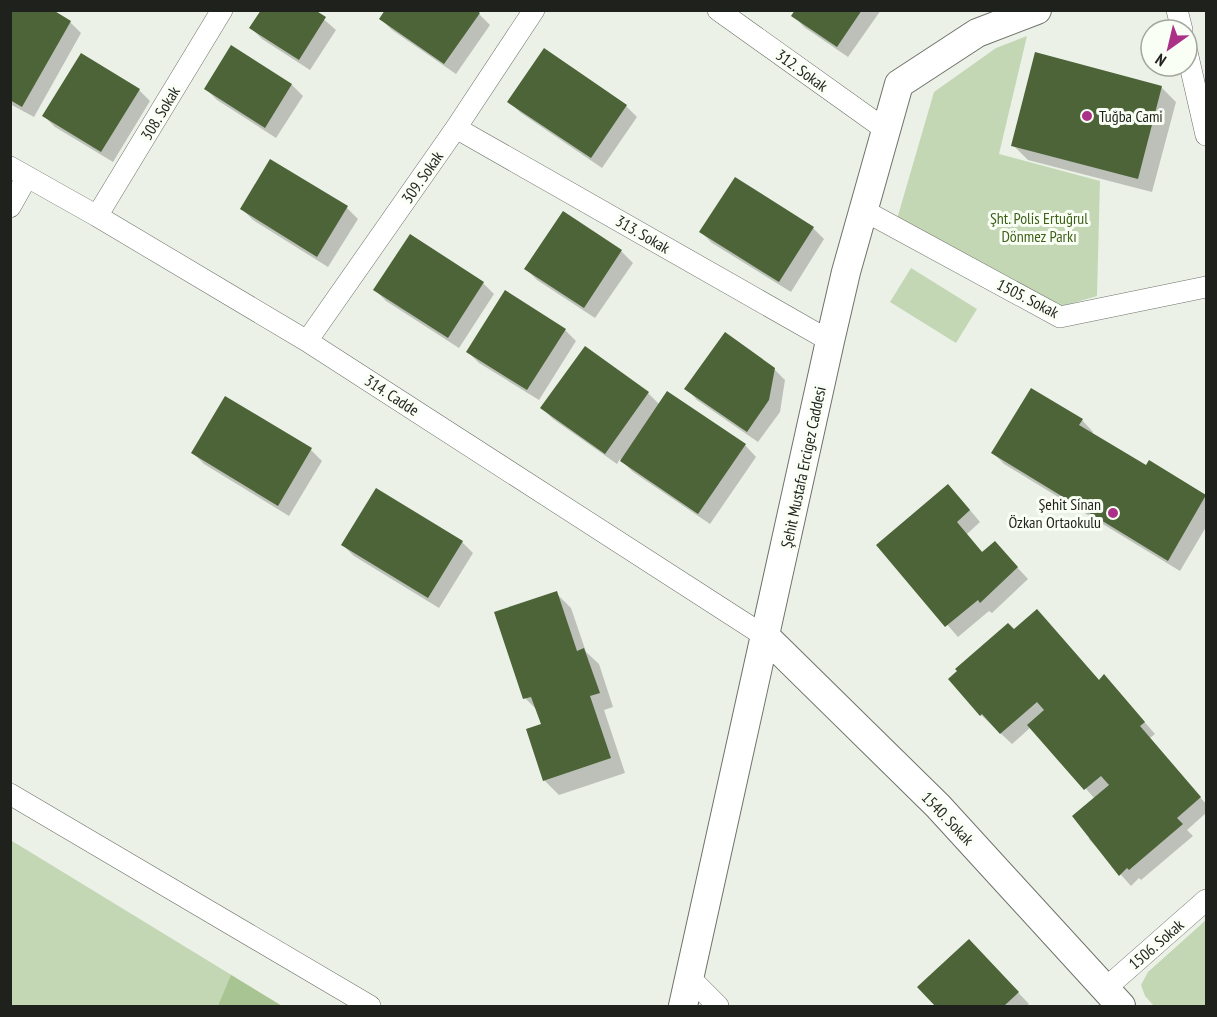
<svg xmlns="http://www.w3.org/2000/svg" width="1217" height="1017" font-family="'PT Sans Narrow',sans-serif">
<rect width="100%" height="100%" fill="#ebf1e7"/>
<!-- green -->
<path fill="#c4d7b5" d="M 1027,36 L 999,154 L 1100,181 L 1097,296 L 1063,306 L 897,219 L 934,92 L 996,48 Z
M 911,268 L 977,309 L 956,343 L 890,302 Z
M 10,840 L 17,844 L 282,1006 L 11,1006 Z
M 1206,920 L 1206,1006 L 1154,1006 L 1145,996 L 1141,985 L 1148,972 Z"/>
<!-- forest -->
<path fill="#a9c493" d="M 231,975 L 282,1006 L 218,1006 Z"/>
<!-- shadow -->
<path fill="#0003" d="M 10,10 L 70,22 L 81,33 L 34,117 L 10,104 Z
M 313,10 L 336,30 L 310,70 L 262,39 L 251,28 Z
M 797,10 L 881,10 L 848,57 L 804,27 L 793,15 Z
M 479,14 L 490,25 L 456,74 L 392,30 L 381,19 Z
M 232,47 L 292,85 L 303,96 L 276,138 L 217,100 L 205,88 Z
M 1161,87 L 1176,102 L 1152,192 L 1028,160 L 1013,145 Z
M 139,90 L 150,101 L 113,162 L 55,127 L 44,116 Z
M 509,102 L 626,106 L 637,117 L 602,168 L 521,113 Z
M 347,208 L 358,219 L 328,267 L 253,220 L 242,209 Z
M 563,213 L 622,252 L 633,263 L 595,318 L 537,280 L 526,269 Z
M 813,228 L 824,239 L 791,292 L 712,243 L 701,232 Z
M 483,283 L 494,294 L 459,348 L 386,301 L 375,290 Z
M 565,330 L 576,341 L 539,400 L 479,363 L 468,352 Z
M 774,369 L 785,380 L 780,412 L 758,442 L 697,400 L 686,388 Z
M 1031,390 L 1082,420 L 1093,432 L 1092,434 L 1147,468 L 1150,462 L 1206,497 L 1206,527 L 1180,571 L 1004,464 L 993,453 Z
M 648,393 L 660,405 L 668,393 L 745,445 L 756,457 L 710,524 L 633,472 L 620,459 L 617,464 L 553,419 L 542,408 Z
M 226,398 L 311,450 L 322,461 L 289,516 L 204,464 L 193,453 Z
M 959,497 L 980,522 L 967,534 L 983,553 L 995,543 L 1028,579 L 992,613 L 989,611 L 958,637 L 878,545 Z
M 462,542 L 473,553 L 439,608 L 354,556 L 343,545 Z
M 556,593 L 571,608 L 586,652 L 599,664 L 613,707 L 604,710 L 625,773 L 559,795 L 544,780 L 543,725 L 538,711 L 525,698 Z
M 1037,611 L 1099,681 L 1115,688 L 1155,734 L 1150,738 L 1206,804 L 1206,813 L 1187,830 L 1193,836 L 1141,880 L 1139,878 L 1131,886 L 1089,839 L 1095,799 L 1031,727 L 1012,744 L 981,715 L 1014,631 Z
M 980,952 L 1029,1004 L 1027,1006 L 937,1006 L 919,987 Z"/>
<!-- building -->
<path fill="#4c6438" d="M 10,10 L 53,10 L 71,21 L 22,107 L 10,100 Z
M 261,10 L 315,10 L 326,17 L 299,60 L 249,28 Z
M 385,10 L 476,10 L 480,13 L 444,64 L 379,19 Z
M 795,10 L 862,10 L 837,47 L 791,16 Z
M 231,45 L 292,84 L 265,128 L 204,89 Z
M 544,48 L 627,105 L 591,158 L 507,102 Z
M 1035,52 L 1162,86 L 1138,179 L 1011,146 Z
M 81,53 L 140,89 L 101,152 L 42,116 Z
M 270,159 L 348,206 L 317,257 L 240,209 Z
M 735,177 L 814,227 L 779,282 L 699,232 Z
M 563,211 L 622,250 L 584,308 L 524,269 Z
M 410,234 L 484,282 L 448,338 L 373,290 Z
M 505,290 L 566,329 L 527,390 L 466,352 Z
M 725,332 L 775,368 L 769,400 L 747,432 L 684,389 Z
M 585,346 L 649,392 L 605,454 L 540,408 Z
M 1031,388 L 1083,419 L 1079,425 L 1146,465 L 1149,460 L 1206,495 L 1168,561 L 991,453 Z
M 667,391 L 746,444 L 698,514 L 620,461 Z
M 225,396 L 312,448 L 278,506 L 191,453 Z
M 948,484 L 970,510 L 957,522 L 982,552 L 995,541 L 1018,567 L 980,603 L 978,600 L 945,627 L 876,545 Z
M 376,488 L 463,541 L 428,598 L 341,545 Z
M 557,591 L 577,651 L 584,648 L 600,693 L 590,696 L 611,758 L 543,781 L 526,729 L 541,724 L 531,697 L 523,699 L 494,612 Z
M 1037,609 L 1099,680 L 1104,674 L 1145,722 L 1140,726 L 1201,797 L 1177,818 L 1183,824 L 1129,870 L 1127,868 L 1119,876 L 1072,816 L 1109,785 L 1101,776 L 1084,790 L 1027,725 L 1044,710 L 1037,702 L 1000,734 L 982,714 L 980,716 L 948,679 L 957,671 L 955,669 L 1008,623 L 1014,629 Z
M 969,939 L 1019,992 L 1004,1006 L 935,1006 L 917,987 Z"/>
<g fill="none" stroke-linecap="round" stroke-linejoin="round">
<!-- street casing -->
<g stroke="#6e736a" stroke-width="22">
<path id="street" d="M 718,10 L 886,130
M 1177,10 L 1182,30
M 1187,52 L 1206,135
M 456,128 L 830,341
M 10,167 L 97,216 L 307,341 L 766,637
M 10,207 L 27,177
M 863,210 L 1060,317 L 1206,287
M 97,216 L 222,10
M 307,341 L 456,128 L 534,10
M 10,794 L 370,1006
M 690,978 L 718,1006
M 1106,988 L 1206,900"/>
</g>
<!-- secondary casing -->
<g stroke="#6e736a" stroke-width="30">
<path id="secondary" d="M 766,637 L 938,806 L 1121,1006
M 683,1006 L 830,341 L 846,272 L 899,84 L 977,33 L 1037,10"/>
</g>
<!-- street -->
<use href="#street" stroke="#fff" stroke-width="21"/>
<!-- secondary -->
<use href="#secondary" stroke="#fff" stroke-width="28"/>
</g>
<!-- markers -->
<g fill="#aa3187" stroke="#f9fff4" stroke-width="2">
<circle cx="1087" cy="116" r="6"/>
<circle cx="1113" cy="513" r="6"/>
</g>
<g text-anchor="middle" stroke-width="6" stroke-linejoin="round" paint-order="stroke">
<!-- street labels -->
<g font-size="16" fill="#1f211d" stroke="#f9fff4">
<text transform="translate(802 70) rotate(36)" y="6">312. Sokak</text>
<text transform="translate(160 113) rotate(-59)" y="6">308. Sokak</text>
<text transform="translate(422 177) rotate(-55)" y="6">309. Sokak</text>
<text transform="translate(643 234) rotate(30)" y="6">313. Sokak</text>
<text transform="translate(1028 298) rotate(27)" y="6">1505. Sokak</text>
<text transform="translate(392 395) rotate(33)" y="6">314. Cadde</text>
<text transform="translate(803 467) rotate(-78)" y="6">Şehit Mustafa Ercigez Caddesi</text>
<text transform="translate(948 818) rotate(46)" y="6">1540. Sokak</text>
<text transform="translate(1156 944) rotate(-41)" y="6">1506. Sokak</text>
</g>
<!-- poi labels -->
<g font-size="16" fill="#1f211d" stroke="#f9fff4" text-anchor="start">
<text x="1099" y="122">Tuğba Cami</text>
<text x="1101" y="510" text-anchor="end">Şehit Sinan<tspan x="1101" dy="18">Özkan Ortaokulu</tspan></text>
</g>
<!-- park labels -->
<g font-size="16" fill="#3e5f1a" stroke="#f9fff4">
<text x="1039" y="224">Şht. Polis Ertuğrul<tspan x="1039" dy="18">Dönmez Parkı</tspan></text>
</g>
</g>
<!-- border -->
<rect width="1217" height="1017" fill="none" stroke="#1f211d" stroke-width="24"/>
<!-- north arrow -->
<g transform="translate(1169 48) rotate(214)"><circle r="28" fill="#f9fff4" stroke="#a2a69e" stroke-width="1.5"/>
<path d="M0-4.5L10 22L0 15L-10 22Z" fill="#aa3187"/>
<text y="-9" font-size="16" font-weight="bold" text-anchor="middle" fill="#1f211d">N</text>
</g>
</svg>
